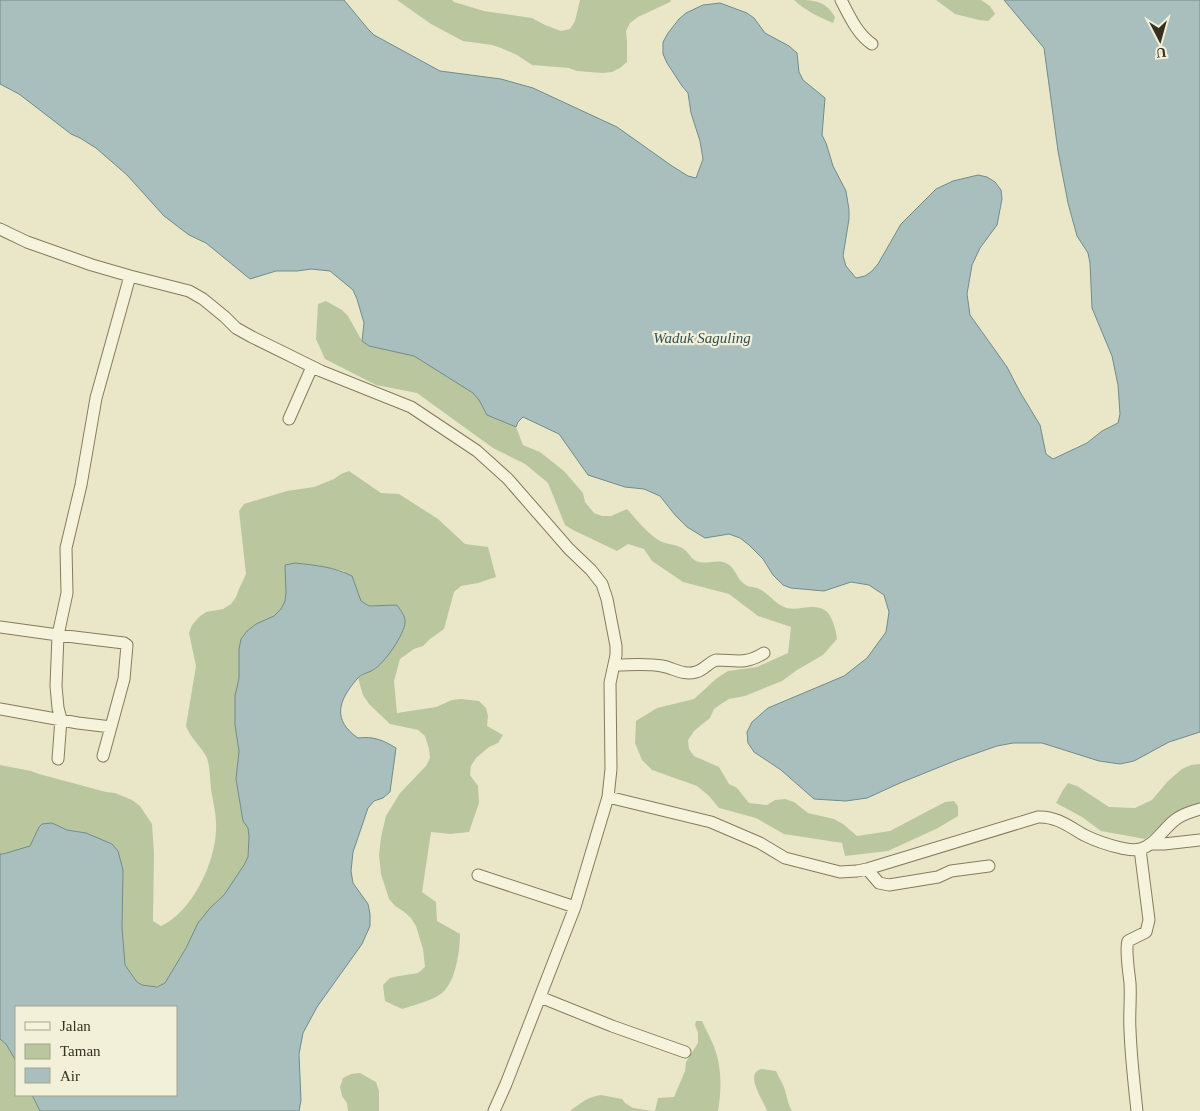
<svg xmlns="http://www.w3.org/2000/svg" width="1200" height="1111" font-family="'Times New Roman',serif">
<rect width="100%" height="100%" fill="#eae7c9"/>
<!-- green -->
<path fill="#bac79e" d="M 397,0 L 452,0 L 454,2 L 484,11 L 532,18 L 545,25 L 561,31 L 570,29 L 575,21 L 580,0 L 671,0 L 670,2 L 638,17 L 630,23 L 626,31 L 627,40 L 627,62 L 620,68 L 612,72 L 602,73 L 577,71 L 569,68 L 532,65 L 517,55 L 501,48 L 492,45 L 463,41 L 431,24 Z
M 794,0 C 814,0 825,0 835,17 L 833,23 C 819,17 806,11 794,0 Z
M 936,0 L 981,0 L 990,6 L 995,14 L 988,21 L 979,20 L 955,14 Z
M 326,301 L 342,310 L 348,316 L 362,341 L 369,346 L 414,356 L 473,393 L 479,400 L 487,415 L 516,427 L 523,445 L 540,452 L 564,471 L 583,493 L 585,502 L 594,513 L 602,516 L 611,516 L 627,509 C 636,519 648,534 660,541 C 668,545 678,544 685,550 C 690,554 692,561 699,562 C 708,564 717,559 726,563 C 735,567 736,577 743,583 C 749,588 751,586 757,588 C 766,591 773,601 782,606 C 796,614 812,601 826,611 C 833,617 836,631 837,639 L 823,655 L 797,670 L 782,681 L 745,696 L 729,699 L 721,704 L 714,709 L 710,718 L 694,731 L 688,740 L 689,749 L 694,756 L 719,767 L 729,784 L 737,788 L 749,803 L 767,805 L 775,800 L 785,799 L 794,802 L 808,813 L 834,819 L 843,824 L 857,836 L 890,831 L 945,802 L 954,801 L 958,806 L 958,816 L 938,828 L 888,851 L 845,856 L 842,843 L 784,834 L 756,818 L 719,808 L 709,796 L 697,786 L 652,770 L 642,760 L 635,743 L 636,721 L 657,708 L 694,699 L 717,678 L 728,671 L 757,667 L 788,653 L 791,627 L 758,616 L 729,594 L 683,582 L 652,561 L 644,549 L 628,544 L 617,551 L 573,530 L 565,525 L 548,483 L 525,464 L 493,448 L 417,393 L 376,385 L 325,359 L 316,339 L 318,304 Z
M 349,471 L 381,493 L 399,494 L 438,519 L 465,544 L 488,547 L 496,577 L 478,583 L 461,586 L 454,592 L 444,629 L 430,639 L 423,646 L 414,649 L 400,659 L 394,681 L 397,713 L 436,707 L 452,700 L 461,699 L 479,701 L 486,708 L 488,716 L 487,726 L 503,735 L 498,743 L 489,747 L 476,758 L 471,766 L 470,775 L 478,786 L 479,803 L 469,832 L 450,834 L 431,832 L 422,892 L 436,902 L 437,921 L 460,934 C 460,950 456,978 445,990 C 437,1000 414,1005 402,1009 L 385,1001 L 383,985 L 390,978 L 399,976 L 418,973 L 425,967 L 423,949 L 416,926 L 411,918 L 403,911 L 395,906 L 389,899 L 381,874 L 379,855 L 381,837 L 386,816 L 400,793 L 426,766 L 430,758 L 429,749 L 425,736 L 418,730 L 390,724 L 369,704 L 363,695 L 358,678 L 366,673 L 374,670 L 403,632 L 405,624 L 404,615 L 397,605 L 369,606 L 361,601 L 344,571 C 325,567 305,561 285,565 L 286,593 L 285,601 L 281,609 L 274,616 L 256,624 L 247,631 L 241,639 L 239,649 L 239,678 L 235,696 L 235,725 L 239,751 L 236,779 L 243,821 L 248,828 L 249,837 L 248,857 L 244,865 L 224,895 L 210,908 L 198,923 L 186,948 L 165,983 L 161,985 L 152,987 L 142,985 L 137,982 L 125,965 L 122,927 L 86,833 L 67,830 L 52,823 L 39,827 L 30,846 L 3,854 L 0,854 L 0,765 L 31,771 L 39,774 L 106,792 L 115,793 L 132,800 L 140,806 L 152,824 L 154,853 L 153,921 L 161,926 C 192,912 215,863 216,830 C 217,818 213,801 211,789 C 210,779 210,767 207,758 C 201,746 191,739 186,726 L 196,666 L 189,633 L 192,625 L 199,617 L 206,612 L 223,609 L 231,604 L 236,597 L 239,589 L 246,574 L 239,511 L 244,504 L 287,491 L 314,487 L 334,479 L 341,474 Z
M 1200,764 L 1200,803 C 1179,810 1163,826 1145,839 L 1101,831 L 1082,817 L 1056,803 L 1063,790 L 1068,783 L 1077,786 L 1109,807 L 1135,808 L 1152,800 L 1168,781 L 1182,769 L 1191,765 Z
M 696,1021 L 702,1021 C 705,1028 709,1035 712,1042 C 722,1063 722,1089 718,1111 L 655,1111 L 658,1098 L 674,1097 L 685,1071 L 686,1062 L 698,1043 L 698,1033 L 695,1025 Z
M 0,1039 L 6,1044 L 16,1061 L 16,1095 L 32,1095 L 40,1111 L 0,1111 Z
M 762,1069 L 776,1071 L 784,1087 L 789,1105 L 792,1111 L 767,1111 C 764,1101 743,1073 762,1069 Z
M 360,1073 L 376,1082 L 379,1091 L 379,1111 L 348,1111 L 347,1103 L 342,1096 L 340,1087 L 343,1078 L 351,1074 Z
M 601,1095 L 622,1099 L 625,1103 L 633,1108 L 653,1111 L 570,1111 C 581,1103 587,1097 601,1095 Z"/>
<!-- water -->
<path fill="#a9bfbd" stroke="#708c8b" d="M 0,0 L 344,0 L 368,29 L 374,35 L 440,71 L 501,79 L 533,88 L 617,127 L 672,166 L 688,176 L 696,178 L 703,159 L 700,141 L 691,113 L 688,93 L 682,86 L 667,63 L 663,54 L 663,42 L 668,33 L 679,19 L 686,13 L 703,5 L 720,3 L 747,13 L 754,18 L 765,33 L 789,46 L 797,53 L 799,72 L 803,80 L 825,98 L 822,135 L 826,143 L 833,166 L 846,191 L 849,210 L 849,219 L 843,256 L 846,266 L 856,278 L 865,276 L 872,271 L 878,264 L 901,224 L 936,189 L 953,181 L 978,175 L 987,177 L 995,182 L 1001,190 L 1002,199 L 997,225 L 980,248 L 972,265 L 967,294 L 970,315 L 1007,367 L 1020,392 L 1040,425 L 1046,454 L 1053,459 L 1087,443 L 1102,431 L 1118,423 L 1120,414 L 1118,385 L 1112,356 L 1092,308 L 1090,263 L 1088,253 L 1077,236 L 1068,203 L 1058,151 L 1044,48 L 1004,0 L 1200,0 L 1200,732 L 1169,742 L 1134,761 L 1120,764 L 1099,761 L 1042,743 L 1013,743 L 997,746 L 957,760 L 900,783 L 867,798 L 846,801 L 814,799 L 781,770 L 754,752 L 748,743 L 747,732 L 752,722 L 768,708 L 844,676 L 867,658 L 886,632 L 889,612 L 884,595 L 869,585 L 851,582 L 824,591 L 791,588 L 783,585 L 773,575 L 763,559 L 749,545 L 740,538 L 729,534 L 705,538 L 687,527 L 675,515 L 660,496 L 644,489 L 625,487 L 588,475 L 559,434 L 523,417 L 518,422 L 516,427 L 487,415 L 479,400 L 473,393 L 414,356 L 369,346 L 362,341 L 364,323 L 357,299 L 353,290 L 330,271 L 311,269 L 297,271 L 276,271 L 250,279 L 206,243 L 189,235 L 164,216 L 127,175 L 96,148 L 80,138 L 71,134 L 19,94 L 0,84 Z
M 295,563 C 314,565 335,567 352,576 L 361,601 L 369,606 L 397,605 C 401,611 405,615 405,622 C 405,634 384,664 373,670 C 368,673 361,674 357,679 C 338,701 332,720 358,738 C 373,736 383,740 396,748 L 390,792 L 383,798 L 374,801 L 368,808 L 353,852 L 351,871 L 353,883 L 368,904 L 370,914 L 370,926 L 362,944 L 317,1007 L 303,1033 L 299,1054 L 301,1100 L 299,1111 L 40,1111 L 32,1095 L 176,1095 L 176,1007 L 16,1007 L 16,1061 L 6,1044 L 0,1039 L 0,854 L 3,854 L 30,846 L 39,827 L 42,824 L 52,823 L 67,830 L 86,833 L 112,844 L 118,851 L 123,870 L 122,927 L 125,965 L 137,982 L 142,985 L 157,987 L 165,983 L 186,948 L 198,923 L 210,908 L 224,895 L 244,865 L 248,857 L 249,837 L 248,828 L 243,821 L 236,779 L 239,751 L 235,725 L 235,696 L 239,678 L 239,649 L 241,639 L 247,631 L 256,624 L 274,616 L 281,609 L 285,601 L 286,593 L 285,565 Z"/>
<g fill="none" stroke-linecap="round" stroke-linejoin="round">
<!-- minor casing -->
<g stroke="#847b5f" stroke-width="13">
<path id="minor" d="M 841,0 C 849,15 857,34 872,44
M 0,229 L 27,242 L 92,265 L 130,276 L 189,291 L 203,299 L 225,317 L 236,328 L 252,337 L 321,371 L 411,407 L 477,451 L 508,479 L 569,549 L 591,570 L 602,584 L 607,599 L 616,646 L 616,655 L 610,683 L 611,769 L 608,797 L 575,907 L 506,1084 L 494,1111
M 289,419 L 312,367
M 0,627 L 58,635 L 67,593 L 66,548 L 81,485 L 96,398 L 130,276
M 614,665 C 629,665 646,663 662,666 C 674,668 683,676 696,672 C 704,670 708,663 716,660 C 736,660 745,665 764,653
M 0,709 L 78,723 L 111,727
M 58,759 L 61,719 L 58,708 L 56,686 L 58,635 L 124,643 L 127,645 L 124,679 L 103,756
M 608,797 L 711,822 L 760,843 L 785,858 L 840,872 L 857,871 L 867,869 L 1038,817 C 1056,816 1070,827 1084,835 C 1096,841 1108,845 1121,848 C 1127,849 1134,851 1140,849 C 1155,845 1163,829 1175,820 C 1182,814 1191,812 1200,809
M 1150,844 L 1164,844 L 1200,840
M 867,869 L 879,883 L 889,885 L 938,877 L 951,871 L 989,866
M 478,875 L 575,907
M 540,997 L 612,1026 L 685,1052
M 1137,1111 C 1134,1084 1131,1057 1130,1030 C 1129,1014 1131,999 1130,983 C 1129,973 1125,949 1128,941 L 1146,932 L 1149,920 L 1140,849"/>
</g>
<!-- minor -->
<use href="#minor" stroke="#f5f3db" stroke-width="11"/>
</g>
<g text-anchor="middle" stroke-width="4.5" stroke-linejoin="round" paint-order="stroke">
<!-- water labels -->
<g font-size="15" font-style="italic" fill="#324f54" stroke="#f2f0d8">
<text x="702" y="343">Waduk Saguling</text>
</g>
</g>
<!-- legend -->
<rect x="15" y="1006" width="162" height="90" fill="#f2f0d8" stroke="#a7a38f"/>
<rect x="25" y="1022" width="25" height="8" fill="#f5f3db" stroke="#a7a38f"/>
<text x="60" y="1031" font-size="15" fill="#363021">Jalan</text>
<rect x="25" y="1044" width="25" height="15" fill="#bac79e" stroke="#a7a38f"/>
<text x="60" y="1056" font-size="15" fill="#363021">Taman</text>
<rect x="25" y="1068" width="25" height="15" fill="#a9bfbd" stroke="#a7a38f"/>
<text x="60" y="1081" font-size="15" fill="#363021">Air</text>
<!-- north arrow -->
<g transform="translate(1160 40) rotate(174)" stroke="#f2f0d8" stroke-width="4" paint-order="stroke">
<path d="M0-4L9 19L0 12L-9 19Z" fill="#363021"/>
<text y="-8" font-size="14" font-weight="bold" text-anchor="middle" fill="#363021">U</text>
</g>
</svg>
